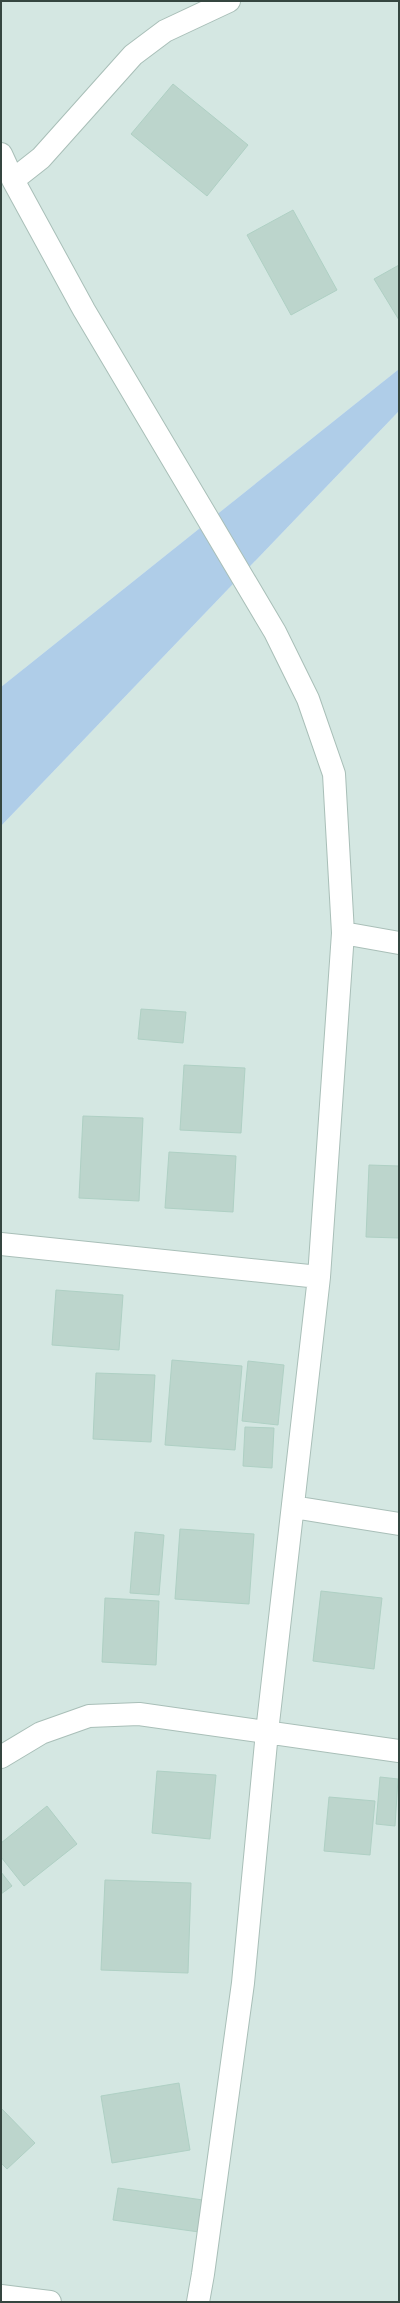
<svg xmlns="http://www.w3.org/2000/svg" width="400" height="2303" font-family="Figtree,sans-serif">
<rect width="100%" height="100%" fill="#e6f3f0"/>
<!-- residential -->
<path fill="#d4e7e2" d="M 1,1 L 399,1 L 399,369 L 1,687 Z
M 399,411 L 399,2302 L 1,2302 L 1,826 Z"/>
<!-- green -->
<path fill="#afcde8" d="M 399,369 L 399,411 L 1,826 L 1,687 Z"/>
<!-- building -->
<path fill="#bcd5cc" stroke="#afd0c4" d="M 173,84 L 248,145 L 207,196 L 131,134 Z
M 293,210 L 337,290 L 291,315 L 247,235 Z
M 399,265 L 399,320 L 374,279 Z
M 141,1009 L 186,1012 L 183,1043 L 138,1039 Z
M 184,1065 L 245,1068 L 241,1133 L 180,1130 Z
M 83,1116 L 143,1118 L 139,1201 L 79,1198 Z
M 169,1152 L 236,1156 L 233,1212 L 165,1208 Z
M 369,1165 L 399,1166 L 399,1238 L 366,1237 Z
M 56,1290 L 123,1295 L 119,1350 L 52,1345 Z
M 172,1360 L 242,1366 L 235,1450 L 165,1445 Z
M 248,1361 L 284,1365 L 278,1425 L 242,1421 Z
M 96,1373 L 155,1375 L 151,1442 L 93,1439 Z
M 245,1427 L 274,1428 L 272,1468 L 243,1466 Z
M 180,1529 L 254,1534 L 249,1604 L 175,1599 Z
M 135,1532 L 164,1535 L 159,1595 L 130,1593 Z
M 321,1591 L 382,1598 L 374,1669 L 313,1661 Z
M 105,1598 L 159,1601 L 156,1665 L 102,1662 Z
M 157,1771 L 216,1775 L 210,1839 L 152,1833 Z
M 380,1777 L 398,1779 L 395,1826 L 376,1824 Z
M 329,1797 L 375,1801 L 370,1855 L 324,1851 Z
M 47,1806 L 77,1844 L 24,1886 L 1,1857 L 1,1843 Z
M 1,1872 L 12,1886 L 1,1894 Z
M 105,1880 L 191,1883 L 188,1973 L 101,1970 Z
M 179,2083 L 190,2150 L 112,2163 L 101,2096 Z
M 1,2108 L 35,2143 L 7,2169 L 1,2163 Z
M 118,2188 L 203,2200 L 199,2232 L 113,2220 Z"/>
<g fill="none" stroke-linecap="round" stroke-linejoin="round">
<!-- minor casing -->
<g stroke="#a9bfb8" stroke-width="24">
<path id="minor" d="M 1,154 L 13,180 L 84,310 L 275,632 L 308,699 L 334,774 L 343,933 L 319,1277 L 267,1732 L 243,1983 L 203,2274 L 198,2302
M 13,180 L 41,158 L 133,55 L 165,31 L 229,1
M 343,933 L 399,943
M 1,1244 L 319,1277
M 293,1507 L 399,1524
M 1,1757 L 41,1733 L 89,1716 L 139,1714 L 399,1751
M 1,2296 L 50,2302"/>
</g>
<!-- minor -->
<use href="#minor" stroke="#fff" stroke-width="22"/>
</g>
<!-- border -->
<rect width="400" height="2303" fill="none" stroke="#354640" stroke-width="4"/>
</svg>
